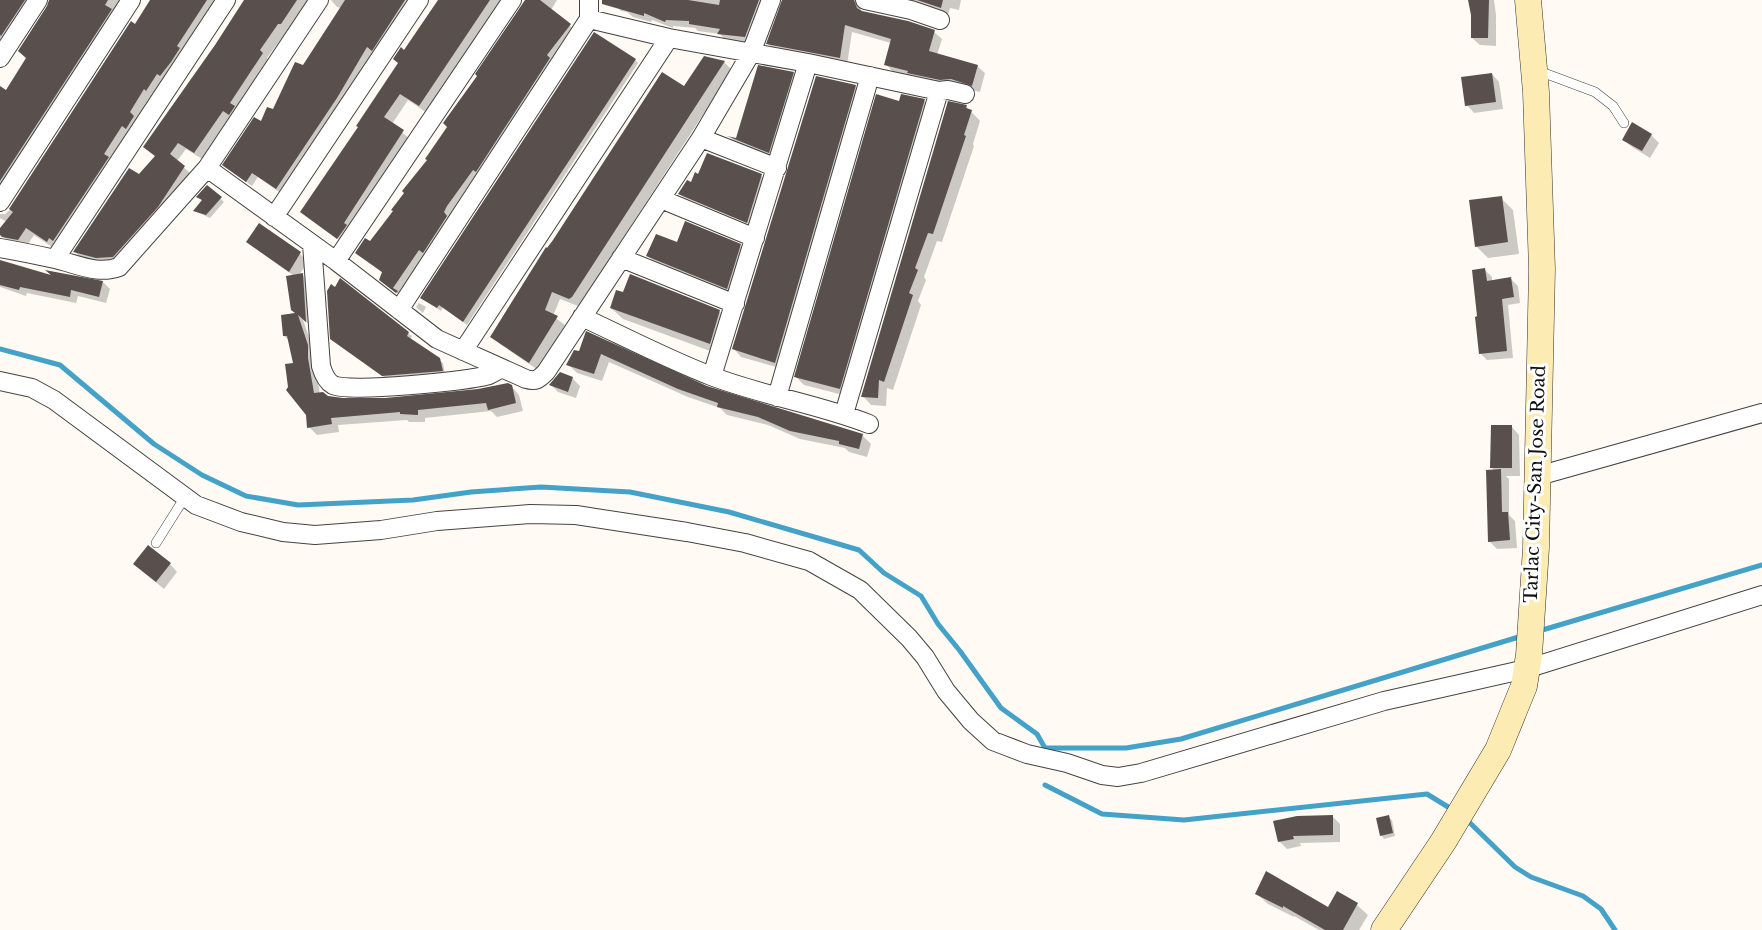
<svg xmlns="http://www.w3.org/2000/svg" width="1762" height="930" font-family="'Libre Baskerville',serif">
<rect width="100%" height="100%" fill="#fffbf4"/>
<!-- shadow -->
<path fill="#0003" d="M 0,0 L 38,0 L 0,57 Z
M 56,0 L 120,0 L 112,12 L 118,18 L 0,200 L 0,87 L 6,92 L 28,58 Z
M 151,0 L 219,0 L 55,249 L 34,235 L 26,247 L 11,244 L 0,234 L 0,231 L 7,222 L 0,218 L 0,214 L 5,214 L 11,209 Z
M 245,0 L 310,0 L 267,58 L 270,61 L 202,159 L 186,149 L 177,161 L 191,174 L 120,264 L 82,259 L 75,252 L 156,157 L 145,147 L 232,23 Z
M 331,0 L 415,0 L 378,55 L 373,52 L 342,104 L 282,194 L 258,177 L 252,186 L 230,170 L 304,67 L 341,8 L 337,7 Z
M 440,0 L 503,0 L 427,113 L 408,100 L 392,124 L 410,139 L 346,245 L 302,211 L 360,127 L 405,52 Z
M 527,0 L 557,0 L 551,10 L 576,31 L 399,294 L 403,298 L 386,285 L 383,273 L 363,258 L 370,243 L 395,211 L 428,160 Z
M 617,0 L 770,0 L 752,44 L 726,41 L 720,34 L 698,31 L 695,28 L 673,26 L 673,28 L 652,20 L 651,22 L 633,17 L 627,12 L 621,11 L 614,4 Z
M 783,0 L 865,0 L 861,5 L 861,12 L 934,32 L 942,39 L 937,55 L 977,66 L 985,73 L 980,92 L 893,72 L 886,64 L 891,43 L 852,32 L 847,65 L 775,51 L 768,44 Z
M 895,0 L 961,0 L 959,10 L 950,8 L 948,15 L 922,6 Z
M 1470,0 L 1494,0 L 1496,15 L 1496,46 L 1480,45 L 1472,38 L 1472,15 Z
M 635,60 L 638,63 L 467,325 L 443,307 L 441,311 L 426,301 Z
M 724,62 L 732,70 L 580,304 L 578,306 L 560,299 L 553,316 L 565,325 L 538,370 L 500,344 L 492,336 L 547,250 L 685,88 Z
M 793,73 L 799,80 L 775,158 L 735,142 L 731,138 L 737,140 Z
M 1492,74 L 1499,82 L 1503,109 L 1474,113 L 1467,105 Z
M 855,86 L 863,94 L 783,369 L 741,357 L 734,349 Z
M 924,101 L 932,109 L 847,396 L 804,385 L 796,377 L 900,103 Z
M 966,106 L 980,121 L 973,144 L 974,146 L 942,242 L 937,241 L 924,277 L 926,280 L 918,301 L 921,305 L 893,390 L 887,388 L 886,406 L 871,405 L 863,396 Z
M 1651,135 L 1659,143 L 1650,158 L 1632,147 L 1624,140 Z
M 761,176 L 765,179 L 751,225 L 683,197 L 680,194 L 692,184 Z
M 207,187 L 224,202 L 210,218 L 195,211 L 204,201 L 198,197 Z
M 1501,198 L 1513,210 L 1519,254 L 1488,258 L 1476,246 Z
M 259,225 L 300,254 L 308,262 L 299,275 L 302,275 L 310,282 L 314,327 L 303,320 L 315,354 L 315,367 L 320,394 L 328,397 L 343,400 L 385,400 L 511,386 L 519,395 L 523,411 L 497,417 L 491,411 L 425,418 L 425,422 L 409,422 L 407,420 L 338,425 L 339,432 L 317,435 L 309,427 L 290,341 L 284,336 L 298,315 L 294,276 L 256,249 L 248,241 Z
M 740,246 L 748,254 L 735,296 L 656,264 L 648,256 Z
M 0,261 L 54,278 L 103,282 L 110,289 L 106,303 L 78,296 L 76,303 L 27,293 L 26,296 L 0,287 Z
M 1485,270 L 1492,277 L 1492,282 L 1511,279 L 1518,286 L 1520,303 L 1508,305 L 1513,358 L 1487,360 L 1480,353 Z
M 631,276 L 720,312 L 731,323 L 721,355 L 623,319 L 611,308 L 624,294 Z
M 419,303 L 426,307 L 423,313 L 416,307 Z
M 408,333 L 412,336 L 410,340 L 443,363 L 445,374 L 387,379 L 336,342 Z
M 587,334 L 706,388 L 862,435 L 871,444 L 867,457 L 849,452 L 845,448 L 800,439 L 768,425 L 727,415 L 720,408 L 688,397 L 609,362 L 602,381 L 577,373 L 568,364 L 580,353 Z
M 572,378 L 580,386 L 576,398 L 558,392 L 551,385 Z
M 1512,427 L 1519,435 L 1520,476 L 1506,476 L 1509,479 L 1509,515 L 1515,521 L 1517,548 L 1497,549 L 1489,541 L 1495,471 L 1492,468 Z
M 170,564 L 177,572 L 164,589 L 142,571 Z
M 1332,816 L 1340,824 L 1340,842 L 1300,843 L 1301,846 L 1287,849 L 1279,841 Z
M 1388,817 L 1392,820 L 1395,836 L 1384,839 L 1381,835 Z
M 1257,894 L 1329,909 L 1357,905 L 1368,915 L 1359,930 L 1319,930 L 1294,916 L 1294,917 L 1268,904 Z"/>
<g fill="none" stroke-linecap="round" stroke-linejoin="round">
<!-- stream -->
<path stroke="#44a2c9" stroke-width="5" d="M 0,349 L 60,365 L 154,444 L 202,475 L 246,496 L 298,505 L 413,500 L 471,492 L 541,487 L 630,492 L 729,512 L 859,550 L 884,573 L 921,596 L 938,624 L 960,651 L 1001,708 L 1037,734 L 1045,748 L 1126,748 L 1181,739 L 1522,636
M 1539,631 L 1762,565
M 1045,785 L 1102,814 L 1184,820 L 1427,794 L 1453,810
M 1466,819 L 1515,867 L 1531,877 L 1583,896 L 1601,909 L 1615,930"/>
</g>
<!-- building -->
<path fill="#59504d" d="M 0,0 L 25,0 L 1,36 L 0,35 Z
M 49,0 L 108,0 L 105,5 L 112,9 L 0,181 L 0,86 L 6,90 L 26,58 L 18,51 L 47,6 Z
M 150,0 L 207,0 L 177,46 L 180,48 L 171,62 L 160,76 L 157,74 L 146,91 L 144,89 L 130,112 L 134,116 L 126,129 L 122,126 L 104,154 L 109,157 L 53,241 L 49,238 L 47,242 L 26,228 L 18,240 L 2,237 L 0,235 L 0,228 L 13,212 L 9,209 L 131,21 L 135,24 Z
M 244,0 L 297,0 L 281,24 L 278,24 L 260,50 L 263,53 L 230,103 L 235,106 L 229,115 L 223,111 L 194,153 L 178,143 L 170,154 L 185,166 L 158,207 L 113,257 L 96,258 L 73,252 L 129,168 L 139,174 L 155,156 L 143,147 L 215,45 Z
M 345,0 L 405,0 L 372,51 L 367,47 L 337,98 L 276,189 L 252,173 L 246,182 L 222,165 L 254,117 L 261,121 L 267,107 L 273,109 L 295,62 L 303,65 Z
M 438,0 L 490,0 L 419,106 L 400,94 L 384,117 L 404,130 L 344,223 L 347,225 L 337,239 L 300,212 L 358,127 L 356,126 L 398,63 L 393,59 L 401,47 L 404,50 Z
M 525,0 L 540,0 L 571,24 L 547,55 L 550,58 L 476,172 L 473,170 L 447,206 L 444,212 L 447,216 L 423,253 L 419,250 L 393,288 L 398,291 L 396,293 L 379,280 L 382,272 L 355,253 L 365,238 L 370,241 L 393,211 L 391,210 L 404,193 L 402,191 L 427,160 L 425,159 L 447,127 L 443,123 L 477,76 L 475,74 Z
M 602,0 L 688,0 L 719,5 L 720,0 L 759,0 L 745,37 L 717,34 L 720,29 L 689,24 L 689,21 L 666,20 L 665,22 L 644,13 L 644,16 L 602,4 Z
M 782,0 L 854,0 L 857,8 L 862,11 L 908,21 L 935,30 L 929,51 L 978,65 L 972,86 L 951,79 L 940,80 L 907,73 L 908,71 L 884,65 L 891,39 L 845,25 L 840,58 L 766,44 Z
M 917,0 L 943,0 L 941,8 Z
M 1468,0 L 1489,0 L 1488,38 L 1471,38 L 1471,15 Z
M 594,32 L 636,59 L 463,322 L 439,305 L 437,308 L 420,298 Z
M 704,56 L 725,61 L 572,297 L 569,299 L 552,292 L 545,310 L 558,316 L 529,363 L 490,337 L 546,247 L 547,248 L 553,240 L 662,72 L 684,86 Z
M 758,65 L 794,72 L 769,153 L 727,136 L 736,138 Z
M 1492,73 L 1496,102 L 1465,106 L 1461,77 Z
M 816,76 L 856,85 L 775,363 L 732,349 Z
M 876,94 L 899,101 L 901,94 L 925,99 L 840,389 L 794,377 Z
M 948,101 L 967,105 L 966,108 L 972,110 L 964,135 L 966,136 L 933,234 L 928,233 L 915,268 L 918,270 L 909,293 L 913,295 L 884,382 L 879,380 L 878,398 L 861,397 Z
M 1632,122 L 1652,134 L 1642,151 L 1622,140 Z
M 707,153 L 762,174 L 747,223 L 678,194 L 687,180 L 691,182 L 695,172 L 698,174 Z
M 207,185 L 222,197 L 206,215 L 193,211 L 202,200 L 196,197 Z
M 1502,196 L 1508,242 L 1475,247 L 1469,200 Z
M 685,221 L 741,244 L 727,289 L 646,256 L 656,234 L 677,242 Z
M 259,223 L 301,252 L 289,272 L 246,242 Z
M 0,260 L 51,275 L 45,270 L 103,281 L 99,297 L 71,290 L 70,297 L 20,287 L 19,290 L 0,285 Z
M 1485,268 L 1487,281 L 1511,277 L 1514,297 L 1502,299 L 1507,351 L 1479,354 L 1475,317 L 1477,316 L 1472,270 Z
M 303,273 L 306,322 L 298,315 L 308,345 L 308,358 L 314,393 L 323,392 L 328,396 L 343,398 L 385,398 L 478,389 L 508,383 L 512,385 L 516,403 L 488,410 L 486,403 L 418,410 L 418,415 L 400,414 L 400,412 L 331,418 L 332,424 L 307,428 L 306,415 L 286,390 L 288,387 L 285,364 L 293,363 L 287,336 L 283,336 L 281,315 L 295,313 L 291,310 L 286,276 Z
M 630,274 L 720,310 L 710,344 L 610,308 L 616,290 L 623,292 Z
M 340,278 L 409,332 L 407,336 L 440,358 L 443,371 L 382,376 L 330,339 L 327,291 L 331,284 L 335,287 Z
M 586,331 L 707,386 L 863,434 L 859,449 L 839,444 L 839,441 L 790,431 L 758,417 L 717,407 L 718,403 L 678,389 L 601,354 L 594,374 L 566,365 L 574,350 L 579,351 Z
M 560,372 L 573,377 L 568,392 L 549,385 Z
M 1491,425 L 1512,425 L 1512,468 L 1490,468 Z
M 1501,469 L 1502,512 L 1508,512 L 1510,540 L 1488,542 L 1486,470 Z
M 148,545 L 171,563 L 156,582 L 133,564 Z
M 1333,815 L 1333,835 L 1293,836 L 1294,839 L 1278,842 L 1273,821 L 1297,816 Z
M 1389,815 L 1393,833 L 1380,836 L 1376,818 Z
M 1266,871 L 1328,907 L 1337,891 L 1358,903 L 1343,930 L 1325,930 L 1283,906 L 1283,908 L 1255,894 Z"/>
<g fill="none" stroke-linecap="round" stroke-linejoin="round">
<!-- service casing -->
<g stroke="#434343" stroke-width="10">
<path id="service" d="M 1536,70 L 1595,92 L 1613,106 L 1624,123
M 156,543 L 185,497"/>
</g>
<!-- minor casing -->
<g stroke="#434343" stroke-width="20">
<path id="minor" d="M 865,0 L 911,10 L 940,20
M 589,19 L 669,38 L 808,63 L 939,91 L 948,90 L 965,94
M 0,58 L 38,0
M 701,138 L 777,168
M 207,168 L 336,261 L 437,339 L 526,379 C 536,382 539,379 546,372 L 701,138 L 751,53 L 771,0
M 661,199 L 755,238
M 0,202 L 131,0
M 274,217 L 419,0
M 312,244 L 321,366 C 323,373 326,381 333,385 C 350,393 467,381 489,375 C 493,373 497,371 501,368
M 0,248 C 18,251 37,255 55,259 C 77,264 97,275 119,267 L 207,168 L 319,0
M 621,258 L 735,304
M 55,259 L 226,0
M 336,261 L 512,0
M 399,310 L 589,19 L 589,0
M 582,317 C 625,337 667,359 711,376 C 763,396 818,404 869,424
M 463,351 L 669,38
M 712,376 L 808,63
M 0,381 L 32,388 L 54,400 L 196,505 L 241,522 L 283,532 L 315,535 L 381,530 L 437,521 L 530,514 L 576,515 L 687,532 L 745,543 L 809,561 L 860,590 L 909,638 L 925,657 L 946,691 L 971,721 L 993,741 L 1027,754 L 1067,763 L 1102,775 L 1118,777 L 1141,773 L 1384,701 L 1526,669 L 1762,595
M 777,397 L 870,76
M 844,414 L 939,91
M 1538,476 L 1762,413"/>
</g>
<!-- secondary casing -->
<g stroke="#323232" stroke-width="27">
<path id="secondary" d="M 1384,930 L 1443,842 L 1498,750 L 1524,686 L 1529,655 L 1536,548 L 1542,269 L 1536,92 L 1528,0"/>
</g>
<!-- service -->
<use href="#service" stroke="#fff" stroke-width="9"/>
<!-- minor -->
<use href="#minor" stroke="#fff" stroke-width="18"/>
<!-- secondary -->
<use href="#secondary" stroke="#fcebb2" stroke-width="26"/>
</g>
<g text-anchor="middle" stroke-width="6" stroke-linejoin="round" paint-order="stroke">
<!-- street labels -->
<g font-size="18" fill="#101010" stroke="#fff">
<text transform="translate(1535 484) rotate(-88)" y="6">Tarlac City-San Jose Road</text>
</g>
</g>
</svg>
